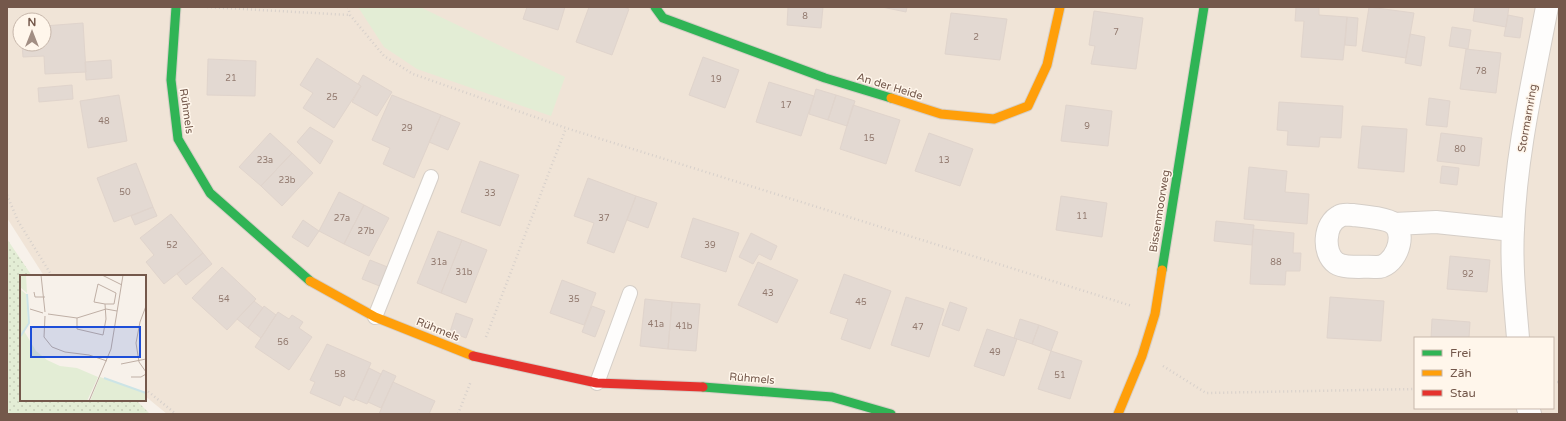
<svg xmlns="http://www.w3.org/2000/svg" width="1566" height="421" font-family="'Varela Round',sans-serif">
<defs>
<pattern id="grass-dots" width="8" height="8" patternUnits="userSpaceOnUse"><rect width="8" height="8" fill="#e3edd5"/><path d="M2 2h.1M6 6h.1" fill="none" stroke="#c6cdb8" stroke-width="1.8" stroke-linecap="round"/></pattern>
</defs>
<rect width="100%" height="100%" fill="#f7f1ea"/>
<!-- residential -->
<path fill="#f0e4d7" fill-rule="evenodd" d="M 7,7 L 1559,7 L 1559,414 L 167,414 L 145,396 L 145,276 L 44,276 L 7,218 ZM 20,20 L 44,20 L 44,44 L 20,44 ZM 1415,338 L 1553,338 L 1553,408 L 1415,408 Z"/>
<!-- grass -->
<path fill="url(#grass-dots)" d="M 7,239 L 32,276 L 21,276 L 21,400 L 136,400 L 150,414 L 7,414 Z"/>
<!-- green -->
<path fill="#e3edd5" d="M 358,7 L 420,7 L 565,77 L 551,116 L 417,69 L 384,47 Z"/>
<!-- building -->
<path fill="#e3d9d2" stroke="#e0d4cc" d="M 527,7 L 565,7 L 558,30 L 523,19 Z
M 589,7 L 624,7 L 629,9 L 612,55 L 576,42 Z
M 788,7 L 823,7 L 821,28 L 787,25 Z
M 882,7 L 907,7 L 906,12 Z
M 1296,7 L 1319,7 L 1319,15 L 1347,17 L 1343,60 L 1301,57 L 1304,21 L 1295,21 Z
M 1369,7 L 1414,13 L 1406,58 L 1362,51 Z
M 1475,7 L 1509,7 L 1506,27 L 1473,21 Z
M 1094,11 L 1143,18 L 1136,69 L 1091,64 L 1095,46 L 1089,45 Z
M 951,13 L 1007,19 L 1000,60 L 945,54 Z
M 1508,15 L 1523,18 L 1520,38 L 1504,36 Z
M 1347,17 L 1358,18 L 1356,46 L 1345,45 Z
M 83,23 L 86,72 L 45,74 L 44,56 L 23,57 L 22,44 L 44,44 L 44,26 Z
M 1452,27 L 1471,30 L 1468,49 L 1449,46 Z
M 1410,34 L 1425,37 L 1421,66 L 1405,63 Z
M 1466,49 L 1501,53 L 1496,93 L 1460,89 Z
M 703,57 L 739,70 L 725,108 L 689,95 Z
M 317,58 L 361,86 L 334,128 L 303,108 L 313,93 L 300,85 Z
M 208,59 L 256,61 L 255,96 L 207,95 Z
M 111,60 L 112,78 L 86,80 L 85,62 Z
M 363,75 L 392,92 L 377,116 L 352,102 L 361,86 L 358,84 Z
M 769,82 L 814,96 L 801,136 L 756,122 Z
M 72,85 L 73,99 L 39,102 L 38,88 Z
M 816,89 L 836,95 L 828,120 L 809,114 Z
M 119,95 L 127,141 L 88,148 L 80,101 Z
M 392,95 L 441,115 L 414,178 L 383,164 L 390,148 L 372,140 Z
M 836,95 L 855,101 L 847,126 L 828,120 Z
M 1429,98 L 1450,101 L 1447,127 L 1426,125 Z
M 1279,102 L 1343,106 L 1341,138 L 1320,137 L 1319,147 L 1287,145 L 1288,131 L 1277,130 Z
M 853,105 L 900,120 L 886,164 L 840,149 Z
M 1066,105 L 1112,111 L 1108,146 L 1061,141 Z
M 441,115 L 460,123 L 448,150 L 429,142 Z
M 1362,126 L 1407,129 L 1404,172 L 1358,168 Z
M 310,127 L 333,141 L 320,164 L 297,142 Z
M 270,133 L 292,153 L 261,186 L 239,167 Z
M 929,133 L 973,149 L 960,186 L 915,171 Z
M 1441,133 L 1482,138 L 1479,166 L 1437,161 Z
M 292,153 L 313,173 L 282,206 L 261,186 Z
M 480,161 L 519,175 L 500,226 L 461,212 Z
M 136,163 L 153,207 L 114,222 L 97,178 Z
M 1442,166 L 1459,168 L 1457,185 L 1440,183 Z
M 1249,167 L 1287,171 L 1285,192 L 1309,194 L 1307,224 L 1244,219 Z
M 588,178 L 636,196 L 614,253 L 587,243 L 594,223 L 574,216 Z
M 339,192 L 364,205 L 344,244 L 319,231 Z
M 636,196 L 657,203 L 648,228 L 627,220 Z
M 1061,196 L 1107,203 L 1102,237 L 1056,230 Z
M 364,205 L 389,218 L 369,256 L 344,244 Z
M 153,207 L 157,216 L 135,225 L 131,216 Z
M 171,214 L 203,253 L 164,284 L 146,262 L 154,255 L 140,238 Z
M 693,218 L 739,233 L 726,272 L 681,257 Z
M 303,220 L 319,231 L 308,247 L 292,237 Z
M 1216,221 L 1254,225 L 1252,245 L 1214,241 Z
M 1253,229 L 1294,233 L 1293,253 L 1301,253 L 1300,271 L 1286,271 L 1285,285 L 1250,284 Z
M 438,231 L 462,240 L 441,293 L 417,283 Z
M 751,233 L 777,246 L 771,260 L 759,254 L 753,264 L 739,257 Z
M 462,240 L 487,250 L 466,303 L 441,293 Z
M 203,253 L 212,264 L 186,285 L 177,274 Z
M 1450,256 L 1490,260 L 1487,292 L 1447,289 Z
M 370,260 L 390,268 L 382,287 L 362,279 Z
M 758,262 L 798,280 L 777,323 L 738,305 Z
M 222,267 L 256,299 L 227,330 L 192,298 Z
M 844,274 L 891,291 L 870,349 L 841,339 L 848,319 L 830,313 Z
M 562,280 L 596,293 L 584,325 L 550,313 Z
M 906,297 L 944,309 L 929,357 L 891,345 Z
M 1330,297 L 1384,301 L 1381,341 L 1327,338 Z
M 645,299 L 672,302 L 668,349 L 640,346 Z
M 254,301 L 263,308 L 248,328 L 237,319 Z
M 672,302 L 700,304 L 696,351 L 668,349 Z
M 950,302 L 967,308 L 959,331 L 942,325 Z
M 264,306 L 276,315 L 261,338 L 248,328 Z
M 592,306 L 605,311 L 595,337 L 582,332 Z
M 278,312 L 289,319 L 292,315 L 303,322 L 299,328 L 312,337 L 289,370 L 255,347 Z
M 456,313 L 473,319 L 466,338 L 450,332 Z
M 1020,319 L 1039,325 L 1032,344 L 1014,338 Z
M 1432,319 L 1470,322 L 1469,338 L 1431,338 Z
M 1039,325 L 1058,332 L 1051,351 L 1032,344 Z
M 987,329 L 1017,339 L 1004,376 L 974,366 Z
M 327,344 L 371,363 L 354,401 L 344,396 L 340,406 L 310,393 L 315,382 L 310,380 Z
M 1051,351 L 1082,361 L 1070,399 L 1038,389 Z
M 369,368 L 381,374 L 367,404 L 355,399 Z
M 383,370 L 396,376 L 381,408 L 368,402 Z
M 393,382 L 435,401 L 429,414 L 379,414 Z"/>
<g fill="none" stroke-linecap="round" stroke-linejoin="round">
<!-- lane casing -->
<g stroke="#d5cec7" stroke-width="16">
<path id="lane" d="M 375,317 L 431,177
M 597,383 L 630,293"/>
</g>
<!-- street casing -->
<g stroke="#d5cec7" stroke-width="24">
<path id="street" d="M 1353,215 C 1362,216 1387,218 1394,224 C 1408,236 1394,269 1375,267 C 1365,266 1345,269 1336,263 C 1322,253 1324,223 1340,216 C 1343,214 1349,215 1353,215 Z
M 1394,224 L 1436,222 L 1513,230
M 1518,338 C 1515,302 1511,265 1513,229 C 1516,154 1533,81 1547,7
M 1528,408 L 1530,414"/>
</g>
<!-- fast casing -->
<g stroke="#d6cec6" stroke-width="11">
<path id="fast" d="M 176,7 L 171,80 L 178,139 L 210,193 L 310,281
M 655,7 L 663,18 L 825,78 L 891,98
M 1162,270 L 1204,7
M 703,387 L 832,397 L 891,414"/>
</g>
<!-- slow casing -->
<g stroke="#d6cec6" stroke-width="11">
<path id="slow" d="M 891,98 L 941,114 L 994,119 L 1028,106 L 1047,65 L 1060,7
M 310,281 L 375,317 L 473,356
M 1118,414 L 1142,356 L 1155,314 L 1162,270"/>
</g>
<!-- jam casing -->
<g stroke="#d6cec6" stroke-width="11">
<path id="jam" d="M 473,356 L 597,383 L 703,387"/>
</g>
<!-- path -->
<path stroke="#d7d0cb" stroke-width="2.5" stroke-dasharray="1 3" stroke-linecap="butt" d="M 207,7 L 350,15
M 348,7 L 350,15 L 384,56 L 413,74 L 566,128 L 1132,306
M 7,195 L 18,221 L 52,276
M 486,337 L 566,128
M 1163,366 L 1206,393 L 1415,389
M 1553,382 L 1559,382
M 145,389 L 176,414
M 458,414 L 471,381"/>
<!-- lane -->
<use href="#lane" stroke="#fefdfc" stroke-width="14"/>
<!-- street -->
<use href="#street" stroke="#fefdfc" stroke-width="22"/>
<!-- fast -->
<use href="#fast" stroke="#30b455" stroke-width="9"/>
<!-- slow -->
<use href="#slow" stroke="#ff9f0a" stroke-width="9"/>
<!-- jam -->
<use href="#jam" stroke="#e5322d" stroke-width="9"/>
</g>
<g text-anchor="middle" stroke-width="3" stroke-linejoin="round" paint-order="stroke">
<!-- number labels -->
<g font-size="9" fill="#927a6f">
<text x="805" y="19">8</text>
<text x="1116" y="35">7</text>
<text x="976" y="40">2</text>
<text x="1481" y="74">78</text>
<text x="231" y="81">21</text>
<text x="716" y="82">19</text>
<text x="332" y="100">25</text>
<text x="786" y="108">17</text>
<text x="104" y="124">48</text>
<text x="1087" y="129">9</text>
<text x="407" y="131">29</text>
<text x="869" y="141">15</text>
<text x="1460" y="152">80</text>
<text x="265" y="163">23a</text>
<text x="944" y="163">13</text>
<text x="287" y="183">23b</text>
<text x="125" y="195">50</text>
<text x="490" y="196">33</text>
<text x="1082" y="219">11</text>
<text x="342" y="221">27a</text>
<text x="604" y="221">37</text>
<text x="366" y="234">27b</text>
<text x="172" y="248">52</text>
<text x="710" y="248">39</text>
<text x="439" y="265">31a</text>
<text x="1276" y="265">88</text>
<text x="464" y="275">31b</text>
<text x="1468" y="277">92</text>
<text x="768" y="296">43</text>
<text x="224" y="302">54</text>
<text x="574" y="302">35</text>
<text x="861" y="305">45</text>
<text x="656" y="327">41a</text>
<text x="684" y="329">41b</text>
<text x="918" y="330">47</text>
<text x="283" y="345">56</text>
<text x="995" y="355">49</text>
<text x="340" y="377">58</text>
<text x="1060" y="378">51</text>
</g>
<!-- street labels -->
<g font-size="11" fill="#74584b" stroke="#fff6eb">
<text transform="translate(890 86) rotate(17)" y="4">An der Heide</text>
<text transform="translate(187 111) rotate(82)" y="4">Rühmels</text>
<text transform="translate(1527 118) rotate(-80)" y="4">Stormarnring</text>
<text transform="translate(1159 211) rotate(-81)" y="4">Bissenmoorweg</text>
<text transform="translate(438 329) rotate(22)" y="4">Rühmels</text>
<text transform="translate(752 378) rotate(5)" y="4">Rühmels</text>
</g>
</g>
<!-- overview -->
<g transform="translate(20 275)">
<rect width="126" height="126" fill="#f7f1ea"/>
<path d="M 0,0 L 6,0 L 7,18 L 0,12 ZM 0,14 L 6,19 L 8,48 L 0,62 ZM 4,56 L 16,76 L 27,85 L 40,91 L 57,93 L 78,102 L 67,126 L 0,126 L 0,64 ZM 80,102 L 126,118 L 126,126 L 70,126 Z" fill="#e3edd5"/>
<path fill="none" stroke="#cce4e6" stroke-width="2" d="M 0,62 L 9,48 L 7,19M 84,103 L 126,118"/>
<path fill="none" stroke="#bfafa5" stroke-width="1" d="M 21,0 L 25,37M 82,0 L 102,10M 14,17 L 15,22 L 25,22M 126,31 L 120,47 L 116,68 L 119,87 L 126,97M 10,34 L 23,38M 28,39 L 57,43 L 86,34 L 97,36M 25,41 L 24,62 L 32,72 L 45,77 L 69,80 L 87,86M 57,43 L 57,54 L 83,60 L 86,44 L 85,29 L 74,27 L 78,9 L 96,18 L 94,29 L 85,29M 101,89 L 126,84M 111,102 L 121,102 L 126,99M 69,126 L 91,74 L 103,0"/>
<path fill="#1d4ed8" fill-opacity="0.15" stroke="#1d4ed8" stroke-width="2" d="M 11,52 L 120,52 L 120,82 L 11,82 Z"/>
<rect width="126" height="126" fill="none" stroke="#74584b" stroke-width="2"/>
</g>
<!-- border -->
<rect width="1566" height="421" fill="none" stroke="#74584b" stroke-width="16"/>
<!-- legend -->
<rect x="1414" y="337" width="140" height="72" fill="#fff6eb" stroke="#c7b7ab"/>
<rect x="1422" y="350" width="20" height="6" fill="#30b455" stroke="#c7b7ab"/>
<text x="1450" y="357" font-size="12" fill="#74584b">Frei</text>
<rect x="1422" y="370" width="20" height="6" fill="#ff9f0a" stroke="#c7b7ab"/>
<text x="1450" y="377" font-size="12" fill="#74584b">Zäh</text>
<rect x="1422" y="390" width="20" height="6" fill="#e5322d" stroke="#c7b7ab"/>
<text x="1450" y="397" font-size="12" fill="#74584b">Stau</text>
<!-- north arrow -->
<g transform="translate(32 32)"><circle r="19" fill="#fff6eb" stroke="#c7b7ab"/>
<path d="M0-3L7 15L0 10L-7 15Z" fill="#a28e83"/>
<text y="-6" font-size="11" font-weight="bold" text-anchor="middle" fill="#74584b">N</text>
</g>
</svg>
